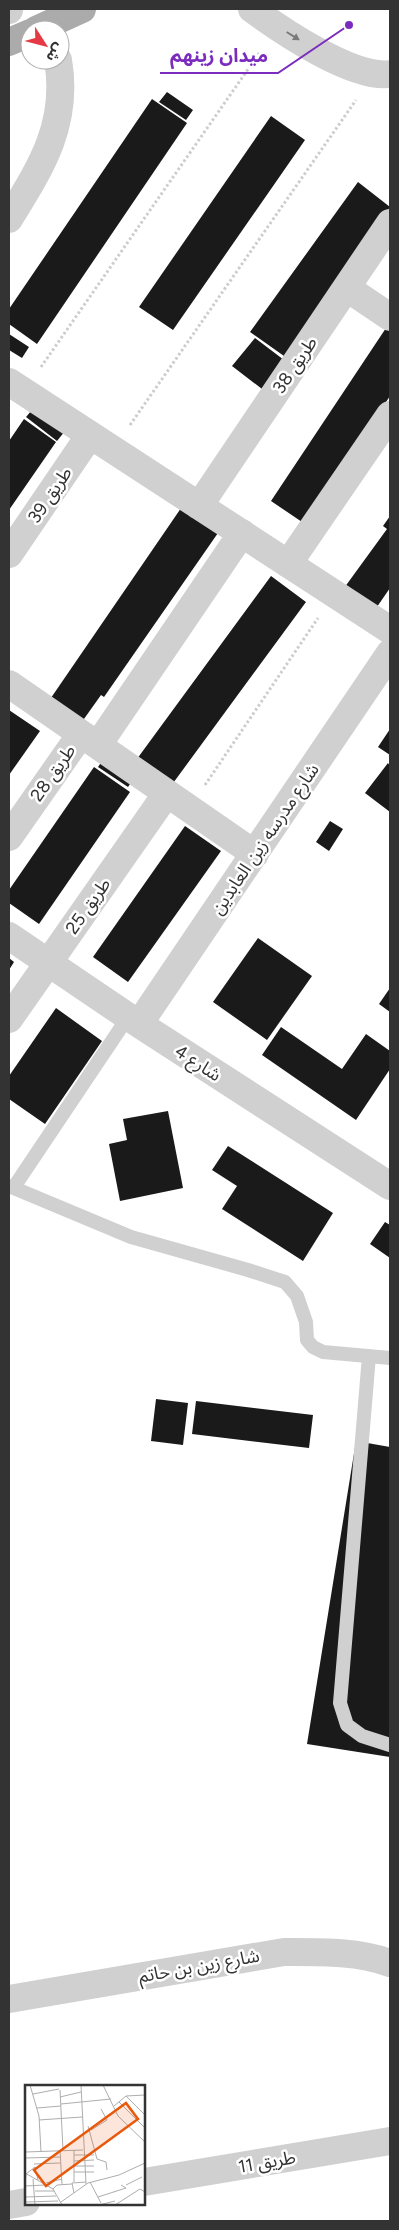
<svg xmlns="http://www.w3.org/2000/svg" width="399" height="2230" font-family="Figtree,'Noto Sans Arabic',sans-serif">
<rect width="100%" height="100%" fill="#fff"/>
<!-- building -->
<path fill="#1a1a1a" d="M 167,92 L 193,110 L 186,120 L 159,102 Z
M 152,99 L 187,123 L 37,344 L 9,324 L 9,309 Z
M 271,116 L 305,140 L 173,330 L 139,307 Z
M 358,182 L 390,207 L 284,356 L 250,332 Z
M 390,322 L 390,396 L 305,524 L 271,501 Z
M 9,334 L 29,347 L 22,358 L 9,350 Z
M 255,338 L 284,360 L 262,389 L 232,366 Z
M 43,397 L 73,421 L 57,441 L 26,417 Z
M 24,419 L 56,442 L 9,510 L 9,441 Z
M 190,495 L 227,520 L 104,697 L 101,695 L 74,733 L 42,711 Z
M 390,516 L 390,588 L 370,617 L 339,595 L 387,529 L 383,526 Z
M 271,576 L 306,602 L 168,790 L 140,769 L 128,787 L 98,767 L 111,748 L 134,763 Z
M 9,710 L 40,731 L 9,775 Z
M 390,729 L 390,755 L 378,747 Z
M 388,763 L 390,766 L 390,812 L 365,793 Z
M 94,767 L 130,792 L 39,924 L 9,903 L 9,890 Z
M 330,821 L 343,829 L 329,851 L 316,842 Z
M 185,826 L 221,851 L 128,982 L 93,957 Z
M 258,938 L 312,976 L 267,1040 L 213,1002 Z
M 9,958 L 14,962 L 9,970 Z
M 390,988 L 390,1012 L 379,1004 Z
M 56,1008 L 102,1041 L 45,1124 L 9,1099 L 9,1076 Z
M 281,1027 L 342,1069 L 366,1034 L 390,1051 L 390,1069 L 356,1120 L 262,1055 Z
M 168,1111 L 183,1188 L 120,1201 L 109,1144 L 127,1140 L 123,1119 Z
M 228,1146 L 333,1213 L 303,1261 L 222,1209 L 237,1186 L 212,1170 Z
M 385,1222 L 390,1225 L 390,1258 L 370,1244 Z
M 156,1399 L 188,1403 L 183,1445 L 151,1441 Z
M 196,1401 L 313,1415 L 309,1448 L 192,1434 Z
M 356,1441 L 390,1447 L 390,1757 L 307,1744 Z"/>
<g fill="none" stroke-linecap="round" stroke-linejoin="round">
<!-- path -->
<path stroke="#cdcdcd" stroke-width="3" stroke-dasharray="2.5 2.5" stroke-linecap="butt" d="M 41,367 L 260,52
M 130,425 L 356,100
M 205,785 L 318,618"/>
<!-- service -->
<path stroke="#d0d0d0" stroke-width="14" d="M 9,1186 L 131,1237 L 248,1270 L 285,1282 L 297,1296 L 306,1322 L 307,1340 L 313,1347 L 323,1352 L 390,1358
M 14,1187 L 128,1017
M 369,1356 L 340,1703 L 347,1725 L 362,1736 L 390,1745"/>
<!-- minor -->
<path stroke="#d0d0d0" stroke-width="28" d="M 252,9 C 282,31 353,79 390,74
M 9,10 L 9,9
M 9,219 C 41,167 69,124 58,60
M 347,288 L 390,317
M 9,382 L 390,630
M 199,506 L 390,223
M 9,554 L 90,435
M 288,564 L 390,415
M 9,684 L 255,854
M 98,745 L 242,533
M 9,837 L 81,734
M 9,936 L 139,1024 L 390,1186
M 9,1019 L 167,793
M 139,1024 L 390,653
M 9,1999 L 284,1952 C 319,1952 357,1951 390,1963
M 144,2182 L 390,2141
M 9,2205 L 26,2202"/>
<!-- primary -->
<path stroke="#ababab" stroke-width="28" d="M 36,30 L 82,9
M 9,42 L 30,33"/>
</g>
<!-- one-way arrows -->
<defs><path id="oneway-solid" d="M-6-.8H1V-3.2L6.5 0L1 3.2V.8H-6Z" transform="scale(1.25)"/></defs>
<use fill="#7a7a7a" href="#oneway-solid" transform="translate(293 36) rotate(32)"/>
<g text-anchor="middle" stroke-width="5" stroke-linejoin="round" paint-order="stroke">
<!-- street labels -->
<g font-size="18" fill="#333" stroke="#fff">
<text transform="translate(295 365) rotate(-56)" y="6">طريق 38</text>
<text transform="translate(50 495) rotate(-56)" y="6">طريق 39</text>
<text transform="translate(53 773) rotate(-55)" y="6">طريق 28</text>
<text transform="translate(265 839) rotate(-56)" y="6">شارع مدرسه زين العابدين</text>
<text transform="translate(88 906) rotate(-55)" y="6">طريق 25</text>
<text transform="translate(198 1063) rotate(33)" y="6">شارع 4</text>
<text transform="translate(199 1966) rotate(-10)" y="6">شارع زين بن حاتم</text>
<text transform="translate(267 2162) rotate(-10)" y="6">طريق 11</text>
</g>
</g>
<!-- overview -->
<g transform="translate(25 2085)">
<rect width="120" height="120" fill="#fff"/>
<path fill="none" stroke="#adadad" stroke-width="1" d="M 5,0 L 14,31 L 16,67M 56,0 L 61,99M 78,0 L 93,31 L 120,57M 35,5 L 38,65M 8,9 L 34,4M 101,11 L 120,30M 35,12 L 56,7M 94,17 L 120,43M 36,19 L 86,14M 89,21 L 101,11 L 120,10M 12,23 L 36,21M 14,35 L 57,32M 63,41 L 72,74 L 81,77 L 82,85M 66,45 L 82,35 L 76,24M 35,65 L 37,100M 49,65 L 49,97M 0,67 L 58,65M 49,70 L 69,70M 0,73 L 36,72M 49,76 L 69,75M 9,79 L 35,78M 49,81 L 69,81M 49,87 L 69,87M 0,88 L 28,104 L 37,120M 8,94 L 10,120M 0,97 L 1,89 L 10,82 L 13,95M 65,97 L 76,118M 21,98 L 37,94M 101,100 L 117,92M 0,101 L 20,100M 28,104 L 32,100 L 47,99M 10,106 L 29,106M 49,108 L 47,98 L 61,97M 0,112 L 31,111M 73,112 L 101,103 L 96,100M 0,117 L 33,116M 36,117 L 63,98 L 94,90 L 120,78M 74,120 L 90,116M 90,120 L 115,104 L 120,107"/>
<path fill="#e8590c" fill-opacity="0.15" stroke="#e8590c" stroke-width="2.5" d="M 101,18 L 113,34 L 21,101 L 9,85 Z"/>
<rect width="120" height="120" fill="none" stroke="#333" stroke-width="2.5"/>
</g>
<!-- callouts -->
<path fill="none" stroke="#7b2cbf" stroke-width="2" d="M349 25L278 73H160"/>
<circle fill="#7b2cbf" stroke="#fff" stroke-width="2" cx="349" cy="25" r="5"/>
<g font-size="19" text-anchor="middle" font-weight="bold" fill="#7b2cbf" stroke="#fff" stroke-width="5" stroke-linejoin="round" paint-order="stroke">
<text x="219" y="62">ميدان زينهم</text>
</g>
<!-- border -->
<rect width="399" height="2230" fill="none" stroke="#333333" stroke-width="20"/>
<!-- north arrow -->
<g transform="translate(45 45) rotate(126)"><circle r="24" fill="#ffffff" stroke="#adadad"/>
<path d="M0-4L9 19L0 12L-9 19Z" fill="#e63946"/>
<text y="-8" font-size="14" font-weight="bold" text-anchor="middle" fill="#333333">ش</text>
</g>
</svg>
